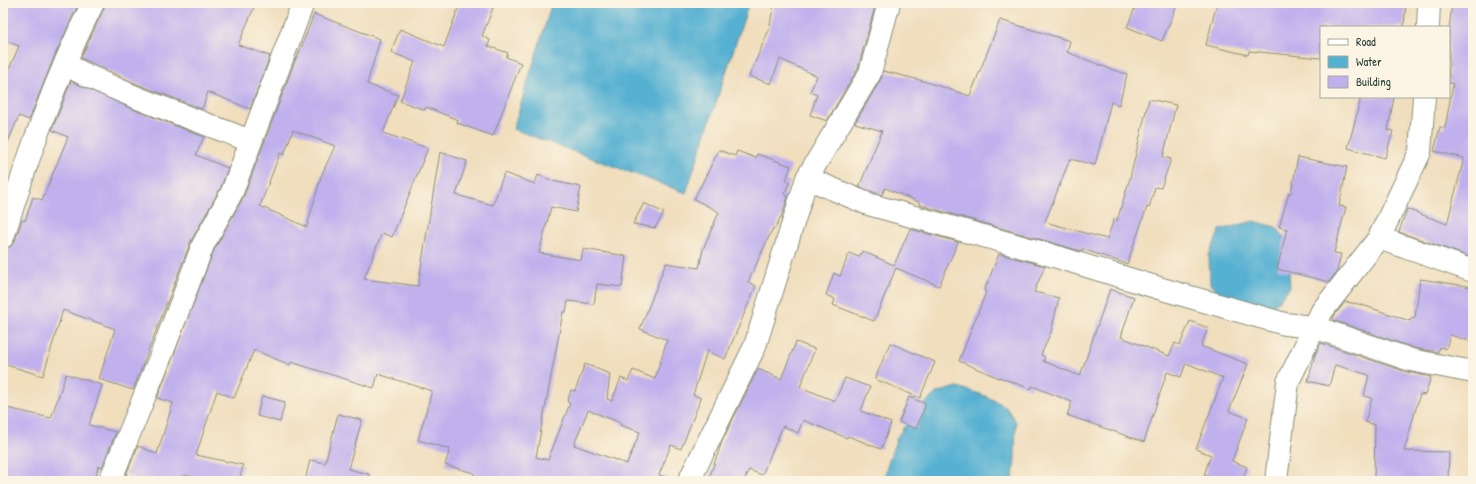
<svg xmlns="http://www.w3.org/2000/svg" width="1476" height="484" font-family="'Patrick Hand',sans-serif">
<rect width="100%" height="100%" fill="#fcf5e5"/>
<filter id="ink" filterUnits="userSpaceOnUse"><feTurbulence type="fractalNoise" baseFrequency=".025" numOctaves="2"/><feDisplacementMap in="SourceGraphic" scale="8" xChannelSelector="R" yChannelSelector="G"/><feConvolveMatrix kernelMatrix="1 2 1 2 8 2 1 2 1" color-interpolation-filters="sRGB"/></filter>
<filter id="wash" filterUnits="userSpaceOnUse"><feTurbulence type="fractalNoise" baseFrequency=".012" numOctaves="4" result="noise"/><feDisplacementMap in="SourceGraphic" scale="16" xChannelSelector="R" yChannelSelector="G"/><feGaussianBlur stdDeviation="0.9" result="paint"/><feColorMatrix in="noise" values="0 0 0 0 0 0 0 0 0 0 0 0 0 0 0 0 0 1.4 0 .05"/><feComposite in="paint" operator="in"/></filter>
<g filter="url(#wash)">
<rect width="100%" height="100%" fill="#f0debd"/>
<!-- water -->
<path fill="#55b0d2" stroke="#3a7683" d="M 552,3 L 749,3 L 686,193 L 513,129 Z
M 1254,221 L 1276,227 L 1287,240 L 1290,287 L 1275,305 L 1230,301 L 1210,284 L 1209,255 L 1220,230 Z
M 958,387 L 983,395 L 1005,406 L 1016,422 L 1015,458 L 1013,481 L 884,481 L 887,466 L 897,437 L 913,415 L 936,393 Z"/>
<g id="blocks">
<!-- building -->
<path fill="#c0b0ed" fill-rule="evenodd" d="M 3,3 L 79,3 L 55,55 L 29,120 L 19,116 L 3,154 L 3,83 L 19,46 L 3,40 Z
M 105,3 L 256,3 L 238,45 L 270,56 L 250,109 L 208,92 L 202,109 L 137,84 L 81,58 L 104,8 Z
M 460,3 L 479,3 L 493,8 L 482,36 L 490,40 L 488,46 L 508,53 L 506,57 L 521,63 L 493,136 L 457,123 L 458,120 L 426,107 L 425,110 L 400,101 L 415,62 L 391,52 L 400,29 L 444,47 Z
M 774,3 L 876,3 L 858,68 L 827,121 L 810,115 L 817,95 L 810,92 L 817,76 L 780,59 L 771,84 L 749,76 L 769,30 Z
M 1137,3 L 1178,3 L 1162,41 L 1127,27 Z
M 1217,3 L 1406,3 L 1404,27 L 1321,27 L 1321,58 L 1249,51 L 1248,55 L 1206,45 Z
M 1452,3 L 1473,3 L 1473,258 L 1399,232 L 1407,209 L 1447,224 L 1464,158 L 1434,151 L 1440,127 L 1445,128 L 1453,84 L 1449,83 L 1449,31 Z
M 314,14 L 380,39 L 367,84 L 398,95 L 383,133 L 428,148 L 392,237 L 382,233 L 364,279 L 418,286 L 440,152 L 467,161 L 456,195 L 493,205 L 504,173 L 535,184 L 538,175 L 553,181 L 581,187 L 576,212 L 551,207 L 539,253 L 581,260 L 583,249 L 626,256 L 622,287 L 597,284 L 594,304 L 568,301 L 566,312 L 563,312 L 536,457 L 548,460 L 570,403 L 567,402 L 571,390 L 575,391 L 585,364 L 610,374 L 607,399 L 612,401 L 621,378 L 628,381 L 633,370 L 655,379 L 667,340 L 640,329 L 666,263 L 699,268 L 703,249 L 719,212 L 694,199 L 719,150 L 735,156 L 737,151 L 756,158 L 757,154 L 791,166 L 786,180 L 790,182 L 784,194 L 788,196 L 784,210 L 775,229 L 773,228 L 748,282 L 756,286 L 725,359 L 707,351 L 693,395 L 701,398 L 681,449 L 671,445 L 659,475 L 668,478 L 668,481 L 472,481 L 474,473 L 445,465 L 450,449 L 418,440 L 432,391 L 378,374 L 374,388 L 291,362 L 290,365 L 254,350 L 234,398 L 217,391 L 196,455 L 243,465 L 239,481 L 210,481 L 185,475 L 182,481 L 141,481 L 126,475 L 138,446 L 157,454 L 173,403 L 157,398 L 214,250 L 244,196 L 296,58 L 297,58 ZM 293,130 L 335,146 L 321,176 L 307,227 L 260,206 L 280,153 L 284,155 ZM 588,410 L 621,423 L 620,425 L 640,432 L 627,464 L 574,445 Z
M 1000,20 L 1070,41 L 1067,52 L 1110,69 L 1127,74 L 1119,105 L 1111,102 L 1095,165 L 1070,159 L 1045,222 L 1107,239 L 1114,219 L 1117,221 L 1130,178 L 1149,99 L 1176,105 L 1163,157 L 1171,159 L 1161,188 L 1155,187 L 1149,208 L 1147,207 L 1127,264 L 1082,249 L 1081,251 L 920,205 L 921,203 L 885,188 L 882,195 L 859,187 L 882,131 L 855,123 L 881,79 L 883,71 L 920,80 L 970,96 Z
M 71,81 L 128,107 L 204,137 L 196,155 L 228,168 L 221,187 L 191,241 L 133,390 L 99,379 L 115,329 L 63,310 L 43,376 L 3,364 L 3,249 L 11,246 L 15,241 L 22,220 L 25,221 L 33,197 L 42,200 L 68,137 L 52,130 Z
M 1361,97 L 1394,97 L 1388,130 L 1393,131 L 1385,158 L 1348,148 Z
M 1298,157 L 1347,167 L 1339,206 L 1346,207 L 1334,253 L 1341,254 L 1337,271 L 1329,282 L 1277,269 L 1287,229 L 1279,227 L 1289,193 L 1291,193 Z
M 644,203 L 664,213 L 655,228 L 633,224 Z
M 910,229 L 958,242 L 939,286 L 896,268 L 874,321 L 833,305 L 835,299 L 826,295 L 834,273 L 840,276 L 849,253 L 859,257 L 862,251 L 894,265 Z
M 999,254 L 1045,266 L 1034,292 L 1059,298 L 1051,332 L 1041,355 L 1045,357 L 1043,361 L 1080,376 L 1110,289 L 1134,297 L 1121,337 L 1169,356 L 1175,343 L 1180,345 L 1190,321 L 1208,328 L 1201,346 L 1248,364 L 1229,411 L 1248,418 L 1232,461 L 1247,467 L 1242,481 L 1220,481 L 1204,475 L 1211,455 L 1196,449 L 1223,378 L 1186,363 L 1181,377 L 1167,372 L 1144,442 L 1067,415 L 1072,402 L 1032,386 L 1031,389 L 999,377 L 999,378 L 959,361 L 986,292 L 984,291 Z
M 1420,279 L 1473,287 L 1473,342 L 1450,335 L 1446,349 L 1440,347 L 1438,352 L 1414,348 L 1333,320 L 1334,316 L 1345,302 L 1359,304 L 1410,321 L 1412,317 L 1415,318 Z
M 796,342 L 815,349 L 800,387 L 835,401 L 845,378 L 870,387 L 861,411 L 891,423 L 881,449 L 848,436 L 847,438 L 803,420 L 798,433 L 783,426 L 762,475 L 749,470 L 744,481 L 708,481 L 723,439 L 758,369 L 781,379 Z
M 890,343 L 935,362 L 920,398 L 875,379 Z
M 1321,343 L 1407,372 L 1431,377 L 1425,395 L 1420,394 L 1404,451 L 1449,452 L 1448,481 L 1374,481 L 1375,425 L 1365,422 L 1372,398 L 1364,396 L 1369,375 L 1335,365 L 1329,386 L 1308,381 L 1315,355 Z
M 66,374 L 102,385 L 89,425 L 116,432 L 102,467 L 98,466 L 95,481 L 3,481 L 3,407 L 51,418 Z
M 262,396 L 285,402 L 280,422 L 257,416 Z
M 909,397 L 926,404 L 916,429 L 899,422 Z
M 338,414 L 362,420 L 348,469 L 369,474 L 368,481 L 305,481 L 310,460 L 325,463 Z"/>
</g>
</g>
<g filter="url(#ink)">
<use href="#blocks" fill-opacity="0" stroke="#888e78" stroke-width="1"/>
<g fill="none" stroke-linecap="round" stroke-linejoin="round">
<!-- street casing -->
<g stroke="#888e78" stroke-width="24">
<path id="street" d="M 1428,27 L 1429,3
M 65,64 C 123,96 188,116 250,141
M 807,178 L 868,204 L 1044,253 L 1162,289 L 1285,324 L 1314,327 L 1411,360 L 1473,372
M 3,237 C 28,157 55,78 93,3
M 1379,238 L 1473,271
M 110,481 L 162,353 L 203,245 L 232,192 L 303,3
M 689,481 L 755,346 L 807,178 L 870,73 L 889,3
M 1276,481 L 1288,382 L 1322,311 L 1379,238 L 1420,152 L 1424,97"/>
</g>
<!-- street -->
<use href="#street" stroke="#fff" stroke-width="22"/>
</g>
</g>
<!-- margin -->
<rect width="1476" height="484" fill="none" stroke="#fcf5e5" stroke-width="16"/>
<!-- legend -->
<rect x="1320" y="26" width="130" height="72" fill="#fcf5e5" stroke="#a4ab9e"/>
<rect x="1328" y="39" width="20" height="6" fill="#ffffff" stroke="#a4ab9e"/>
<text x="1356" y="46" font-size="12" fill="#1f3d34">Road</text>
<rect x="1328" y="56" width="20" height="12" fill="#55b0d2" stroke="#a4ab9e"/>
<text x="1356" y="66" font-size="12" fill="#1f3d34">Water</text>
<rect x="1328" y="76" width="20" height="12" fill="#c0b0ed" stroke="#a4ab9e"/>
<text x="1356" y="86" font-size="12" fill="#1f3d34">Building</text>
</svg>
